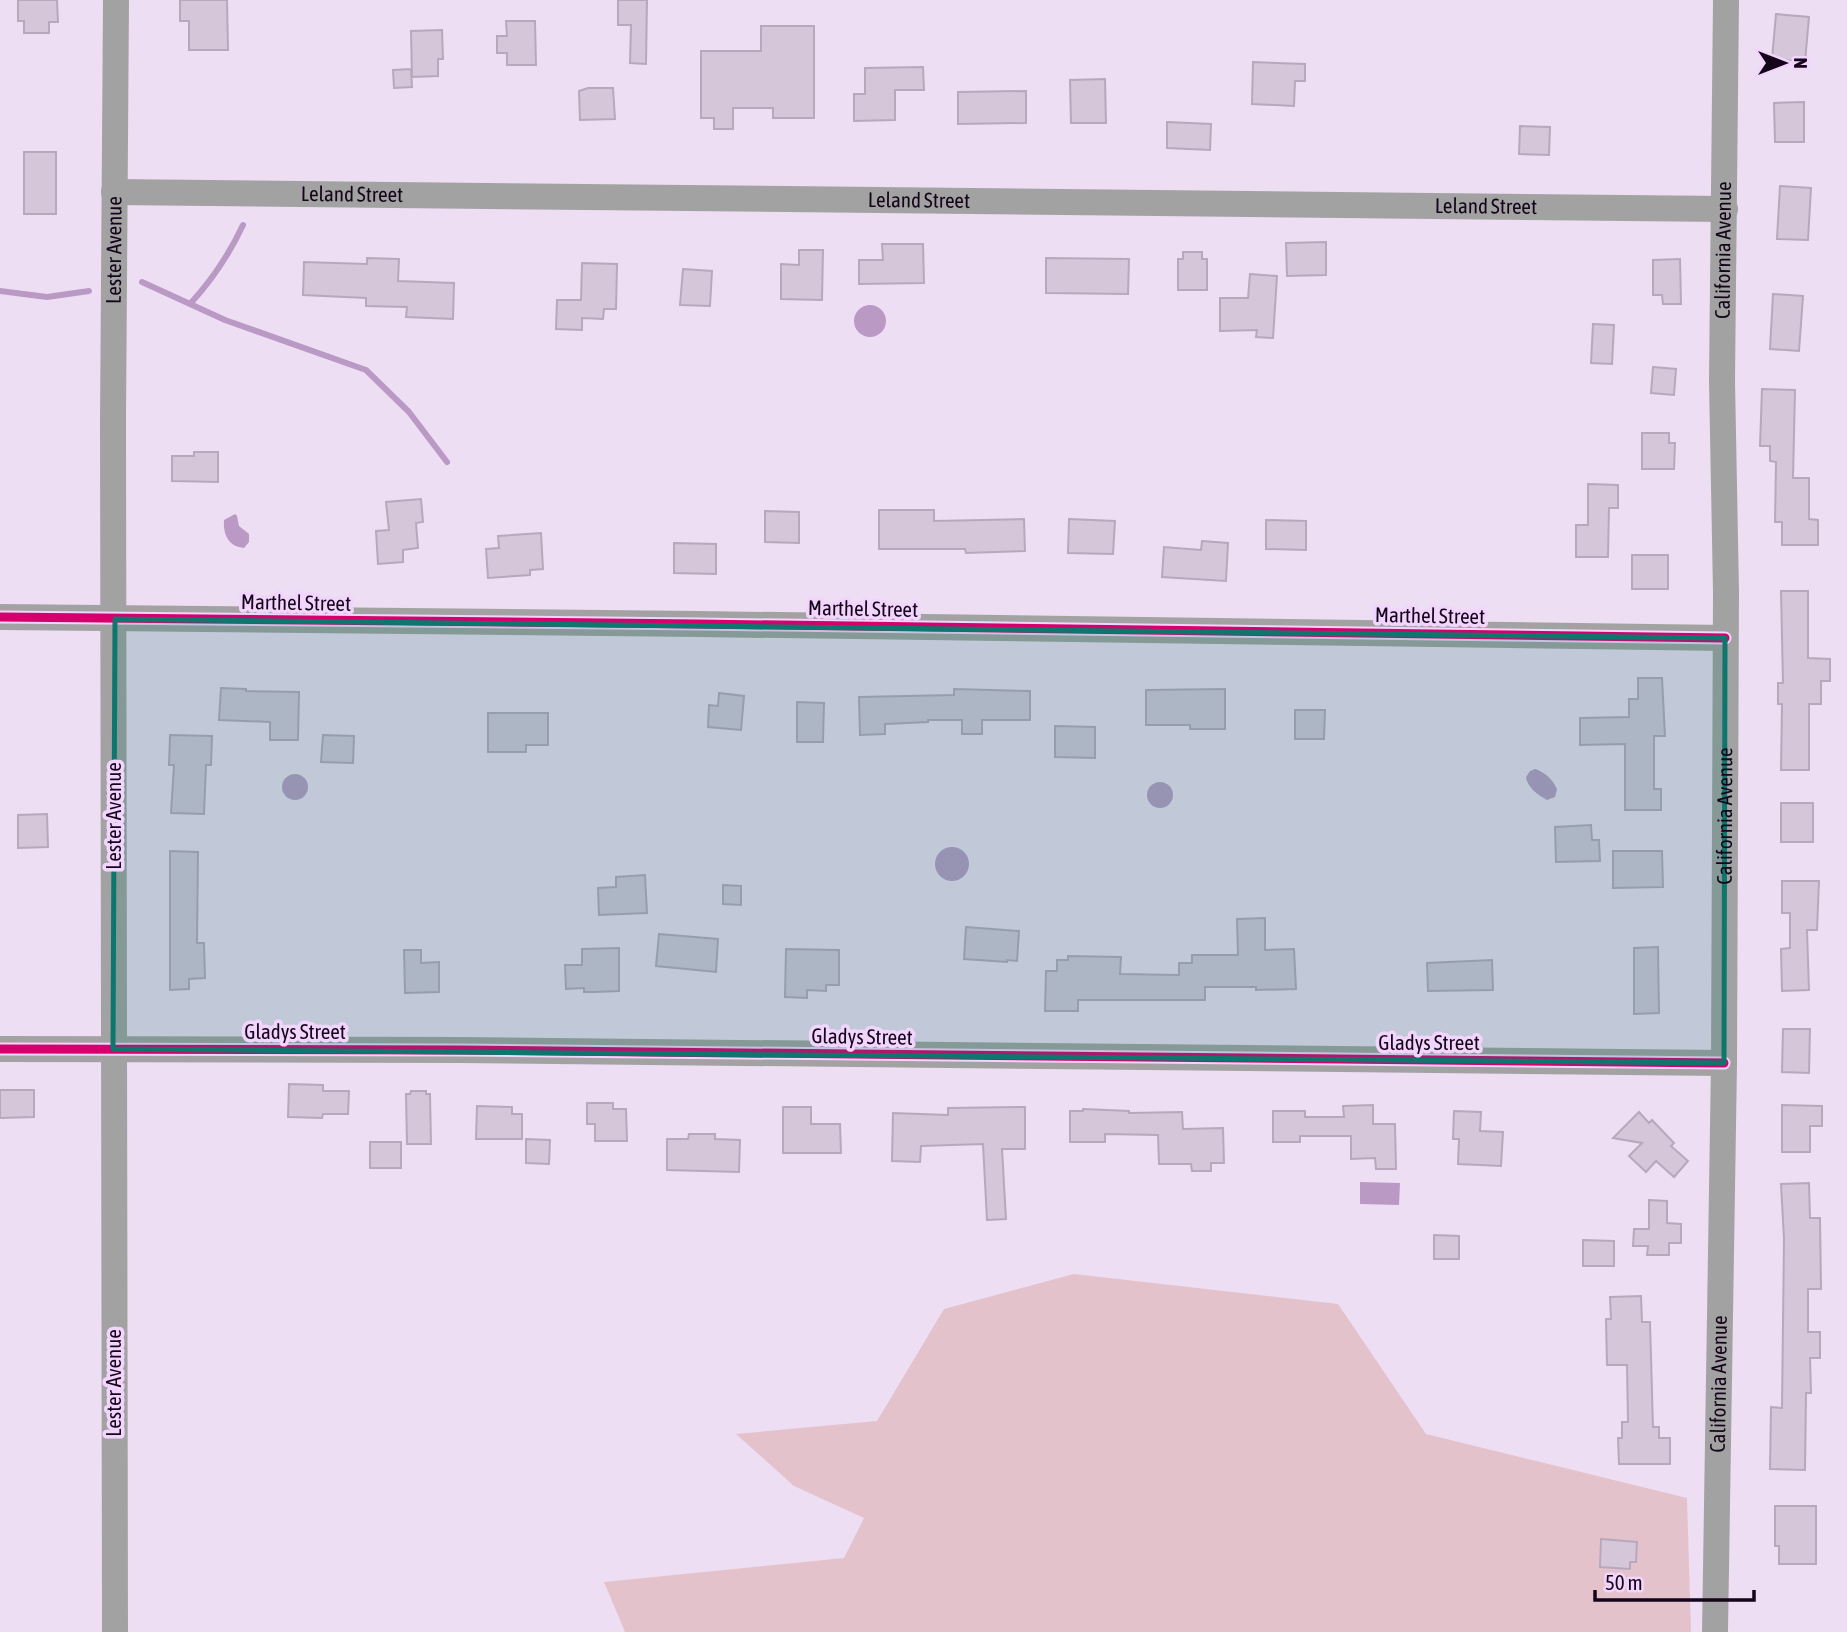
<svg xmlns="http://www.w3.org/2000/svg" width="1847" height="1632" font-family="'Asap Condensed',sans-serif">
<rect width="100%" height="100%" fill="#eedef3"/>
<!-- green -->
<path fill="#e4c2cc" d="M 1074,1274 L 1338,1304 L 1426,1434 L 1687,1498 L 1691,1632 L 625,1632 L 604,1582 L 844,1558 L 864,1518 L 794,1486 L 736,1434 L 877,1421 L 944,1309 Z"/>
<!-- water -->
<path fill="#ba9ac5" d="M854 321a16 16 0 1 1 32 0a16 16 0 1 1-32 0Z
M 235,514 L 237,516 L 239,526 L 249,534 L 249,542 L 244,548 C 228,547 223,534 224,520 Z
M 1535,769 C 1545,772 1553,780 1557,789 L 1555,797 L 1547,800 C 1538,795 1527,787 1526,777 L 1530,771 Z
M282 787a13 13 0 1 1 26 0a13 13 0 1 1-26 0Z
M1147 795a13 13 0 1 1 26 0a13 13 0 1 1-26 0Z
M935 864a17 17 0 1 1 34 0a17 17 0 1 1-34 0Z
M 1360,1182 L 1400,1183 L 1399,1205 L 1360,1204 Z"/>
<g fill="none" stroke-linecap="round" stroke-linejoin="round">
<!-- stream -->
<path stroke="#ba9ac5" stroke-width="6" d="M 142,282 L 225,320 L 366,370 L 409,412 L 447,462
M 0,291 L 47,297 L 89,291
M 190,304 C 212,280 229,255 243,225"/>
</g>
<!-- building -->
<path fill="#d5c6da" stroke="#b8a8bd" stroke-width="2" d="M 18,0 L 57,0 L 58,22 L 49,22 L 49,33 L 24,33 L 24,21 L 18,21 Z
M 180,0 L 227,0 L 228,50 L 189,50 L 189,21 L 180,21 Z
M 618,0 L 647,0 L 646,64 L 630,63 L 631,25 L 618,25 Z
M 1776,14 L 1809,17 L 1805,62 L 1772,59 Z
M 506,21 L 535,21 L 536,65 L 507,65 L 507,53 L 497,53 L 497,36 L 507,36 Z
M 761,26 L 814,26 L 814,118 L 773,118 L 773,108 L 733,108 L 733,129 L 714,129 L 714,118 L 701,118 L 701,51 L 761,51 Z
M 442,30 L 443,59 L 438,59 L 438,76 L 412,77 L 411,31 Z
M 1253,62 L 1305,64 L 1305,81 L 1295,81 L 1294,106 L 1252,104 Z
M 923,67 L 924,90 L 895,90 L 895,120 L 854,121 L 854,94 L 865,94 L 865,68 Z
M 411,69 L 412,87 L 394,88 L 393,70 Z
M 1105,79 L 1106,123 L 1071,123 L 1070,80 Z
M 588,88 L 613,88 L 615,119 L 580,120 L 579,91 Z
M 1026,91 L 1026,123 L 958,124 L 958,92 Z
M 1804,102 L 1804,142 L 1775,142 L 1774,103 Z
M 1167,122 L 1211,124 L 1210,150 L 1167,148 Z
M 1520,126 L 1550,127 L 1549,155 L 1519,154 Z
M 24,152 L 56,152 L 56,214 L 24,214 Z
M 1780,186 L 1811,188 L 1808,240 L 1777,239 Z
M 1326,242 L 1326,275 L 1287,276 L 1286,243 Z
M 882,244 L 923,244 L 924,283 L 859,284 L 859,260 L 883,260 Z
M 799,250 L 823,250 L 822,300 L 781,299 L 781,264 L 799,265 Z
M 1183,252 L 1202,252 L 1202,259 L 1207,259 L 1207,290 L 1178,290 L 1178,259 L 1183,259 Z
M 367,258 L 399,259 L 398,281 L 454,283 L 453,319 L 406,317 L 407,307 L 366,306 L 366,298 L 303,295 L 304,262 L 367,264 Z
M 1046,258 L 1129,259 L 1128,294 L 1046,293 Z
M 1680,259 L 1681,304 L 1663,304 L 1662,295 L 1653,295 L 1653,260 Z
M 582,263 L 617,264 L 616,309 L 604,309 L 603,319 L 582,318 L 582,330 L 556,329 L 557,300 L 581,300 Z
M 683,269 L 712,271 L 710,306 L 680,305 Z
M 1250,274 L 1277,276 L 1273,338 L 1256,337 L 1257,330 L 1220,331 L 1220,298 L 1248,298 Z
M 1773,294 L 1803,296 L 1799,351 L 1770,349 Z
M 1593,324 L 1614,325 L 1612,364 L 1591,363 Z
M 1653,367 L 1676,369 L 1674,395 L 1651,393 Z
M 1762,389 L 1795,390 L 1793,478 L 1809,478 L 1809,519 L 1818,520 L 1818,545 L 1782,545 L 1782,522 L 1775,522 L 1776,462 L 1770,461 L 1770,446 L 1760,446 Z
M 1642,433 L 1669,433 L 1669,443 L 1675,443 L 1674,469 L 1642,469 Z
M 194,452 L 218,452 L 218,482 L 172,481 L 172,456 L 194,456 Z
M 1588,484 L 1618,485 L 1618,508 L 1609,508 L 1608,557 L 1576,557 L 1576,525 L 1588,525 Z
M 421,499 L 423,522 L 416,523 L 418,548 L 403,550 L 403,562 L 378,564 L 376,531 L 389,530 L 386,502 Z
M 879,510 L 934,510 L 934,521 L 1024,519 L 1025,551 L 966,553 L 965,549 L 879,549 Z
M 765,511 L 799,512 L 799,543 L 765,542 Z
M 1069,519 L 1115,521 L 1113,554 L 1068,553 Z
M 1266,520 L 1306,521 L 1306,550 L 1266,549 Z
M 541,533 L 543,569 L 530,570 L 530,575 L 488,578 L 486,549 L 499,548 L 498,536 Z
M 1202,541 L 1228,543 L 1226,581 L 1162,577 L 1164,547 L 1201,550 Z
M 674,543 L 716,544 L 716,574 L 674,573 Z
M 1632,555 L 1668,555 L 1668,589 L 1632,589 Z
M 1781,591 L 1808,591 L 1808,658 L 1830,659 L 1830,681 L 1821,681 L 1821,704 L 1809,704 L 1809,770 L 1781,770 L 1782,704 L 1778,704 L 1778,683 L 1783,683 Z
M 1638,678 L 1662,678 L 1665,736 L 1654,736 L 1654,789 L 1661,789 L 1661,810 L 1625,810 L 1625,744 L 1580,745 L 1580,718 L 1629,717 L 1629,699 L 1638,699 Z
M 221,688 L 246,689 L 246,691 L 299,692 L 298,740 L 270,740 L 270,722 L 219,720 Z
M 954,689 L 1030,691 L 1030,720 L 982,720 L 982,734 L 962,734 L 962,720 L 928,720 L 928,722 L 885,724 L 885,734 L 860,735 L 859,697 L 954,695 Z
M 1225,689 L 1225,729 L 1190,729 L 1190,725 L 1146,725 L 1146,690 Z
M 719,693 L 744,696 L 741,730 L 708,727 L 709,705 L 718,706 Z
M 797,702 L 824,703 L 823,742 L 797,742 Z
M 1295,710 L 1325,710 L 1324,739 L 1295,739 Z
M 488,713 L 548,713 L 548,745 L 526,745 L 526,752 L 488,752 Z
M 1055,726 L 1095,727 L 1095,758 L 1055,757 Z
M 170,735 L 212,736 L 211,765 L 206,765 L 204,814 L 171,813 L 174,765 L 169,765 Z
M 323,735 L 354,736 L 353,763 L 321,762 Z
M 1781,803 L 1813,803 L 1813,842 L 1781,842 Z
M 47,814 L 48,847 L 18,848 L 18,815 Z
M 1591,825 L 1592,840 L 1599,840 L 1600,861 L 1556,862 L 1555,827 Z
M 170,851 L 198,852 L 197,943 L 204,943 L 205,978 L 189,979 L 189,989 L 170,990 Z
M 1613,851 L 1662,851 L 1663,887 L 1613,888 Z
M 645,875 L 647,913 L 599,915 L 598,888 L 616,887 L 616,877 Z
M 1782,881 L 1819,881 L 1817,930 L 1807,930 L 1809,990 L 1782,991 L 1781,949 L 1790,948 L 1790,913 L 1782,913 Z
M 723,885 L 741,886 L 741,905 L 723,904 Z
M 1265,918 L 1265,950 L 1294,949 L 1296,989 L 1256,990 L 1256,987 L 1205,987 L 1205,1000 L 1078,1000 L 1078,1011 L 1045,1011 L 1046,971 L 1057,971 L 1057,960 L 1068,960 L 1068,956 L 1121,957 L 1120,974 L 1179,975 L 1179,963 L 1192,963 L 1192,955 L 1238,955 L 1237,919 Z
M 966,927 L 1019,931 L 1017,961 L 1007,960 L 1007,962 L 964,959 Z
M 659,934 L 718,939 L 716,972 L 656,966 Z
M 1658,947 L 1659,1013 L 1634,1014 L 1634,948 Z
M 619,948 L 619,991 L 594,992 L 584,992 L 584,988 L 566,989 L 565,965 L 582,965 L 582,949 Z
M 786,949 L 839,950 L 839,985 L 826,985 L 826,991 L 807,990 L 807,998 L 785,997 Z
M 404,950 L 421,950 L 421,963 L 439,962 L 439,992 L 405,993 Z
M 1492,960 L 1493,990 L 1428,991 L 1427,963 Z
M 1783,1029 L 1810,1029 L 1809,1073 L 1782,1072 Z
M 289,1084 L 323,1085 L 323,1091 L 349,1091 L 348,1114 L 323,1114 L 322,1118 L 288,1117 Z
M 0,1090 L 34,1090 L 34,1117 L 0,1118 Z
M 411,1091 L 426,1091 L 426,1094 L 430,1094 L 431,1144 L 407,1144 L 406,1094 L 410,1094 Z
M 587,1103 L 613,1103 L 613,1109 L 626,1109 L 627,1141 L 595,1141 L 595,1124 L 587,1124 Z
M 1373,1105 L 1373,1124 L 1395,1124 L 1396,1169 L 1376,1169 L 1375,1158 L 1351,1159 L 1351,1136 L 1300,1136 L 1300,1142 L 1273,1142 L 1273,1111 L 1305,1111 L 1305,1117 L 1344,1117 L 1343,1106 Z
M 1782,1105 L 1822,1106 L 1822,1126 L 1810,1126 L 1810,1152 L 1782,1152 Z
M 477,1106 L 512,1107 L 512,1114 L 522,1114 L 522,1139 L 476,1139 Z
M 783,1107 L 811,1107 L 811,1124 L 840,1124 L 841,1153 L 783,1153 Z
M 1025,1107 L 1025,1149 L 1002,1149 L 1006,1219 L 987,1220 L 983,1144 L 921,1146 L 920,1162 L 892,1161 L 893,1113 L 948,1115 L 948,1108 Z
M 1083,1109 L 1129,1111 L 1129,1113 L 1182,1112 L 1183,1129 L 1223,1128 L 1224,1163 L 1211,1163 L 1211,1171 L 1192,1171 L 1191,1164 L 1159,1164 L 1158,1135 L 1105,1134 L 1105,1142 L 1070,1142 L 1070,1111 L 1083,1111 Z
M 1454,1111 L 1481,1112 L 1480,1131 L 1503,1132 L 1501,1166 L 1458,1164 L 1459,1139 L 1453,1139 Z
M 1639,1112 L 1649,1123 L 1652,1120 L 1674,1143 L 1671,1146 L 1688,1161 L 1674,1177 L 1656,1161 L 1646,1172 L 1629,1156 L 1642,1143 L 1613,1138 Z
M 689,1134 L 715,1134 L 715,1139 L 740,1140 L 739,1172 L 667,1170 L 667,1139 L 688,1139 Z
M 526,1139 L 550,1140 L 549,1164 L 526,1163 Z
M 370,1142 L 401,1142 L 401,1168 L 370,1168 Z
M 1809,1183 L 1810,1218 L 1820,1218 L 1821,1289 L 1808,1289 L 1808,1332 L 1820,1332 L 1820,1358 L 1810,1358 L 1811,1393 L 1806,1393 L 1805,1470 L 1770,1469 L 1771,1407 L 1782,1408 L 1784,1239 L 1781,1184 Z
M 1649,1200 L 1667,1201 L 1667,1223 L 1681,1224 L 1681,1243 L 1669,1243 L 1669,1255 L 1647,1255 L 1648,1246 L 1633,1246 L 1634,1229 L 1649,1229 Z
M 1434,1235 L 1459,1236 L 1459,1259 L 1434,1259 Z
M 1583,1240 L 1614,1241 L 1614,1266 L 1583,1266 Z
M 1641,1296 L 1642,1322 L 1650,1322 L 1653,1427 L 1659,1427 L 1659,1438 L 1670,1438 L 1670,1464 L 1619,1464 L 1618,1438 L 1622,1438 L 1622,1422 L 1628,1422 L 1627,1365 L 1607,1365 L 1606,1319 L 1611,1319 L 1610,1297 Z
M 1775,1506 L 1816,1506 L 1816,1564 L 1779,1564 L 1779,1546 L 1775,1546 Z
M 1601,1539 L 1637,1542 L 1636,1562 L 1630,1562 L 1630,1569 L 1600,1567 Z"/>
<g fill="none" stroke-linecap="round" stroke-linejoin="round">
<!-- street -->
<g stroke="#a3a2a2" stroke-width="26">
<path id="s1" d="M 114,192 L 1725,209"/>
<path d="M 0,617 L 698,624 L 1725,638"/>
<path d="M 0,1049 L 459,1050 L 1724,1063"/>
<path id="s2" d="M 115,1632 L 113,421 L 116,0"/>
<path id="s3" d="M 1715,1632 L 1724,1063 L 1726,592 L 1722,380 L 1726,0"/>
</g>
<!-- cycleway casing -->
<g stroke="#f2d5fc" stroke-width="13">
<path id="cycleway" d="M 0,617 L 698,624 L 1725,638
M 0,1049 L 459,1050 L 1724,1063"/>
</g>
<!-- cycleway -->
<use href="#cycleway" stroke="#d6006c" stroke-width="9"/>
</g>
<!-- marked area -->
<path fill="#0f766e" fill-opacity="0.2" stroke="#0f766e" stroke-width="5" stroke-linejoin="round" d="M 115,619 L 1725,638 L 1724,1063 L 113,1049 Z"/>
<g text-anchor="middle" stroke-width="7" stroke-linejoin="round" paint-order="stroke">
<!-- street labels -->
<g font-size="21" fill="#14051a" stroke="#f2d5fc">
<text dy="7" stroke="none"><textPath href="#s1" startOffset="238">Leland Street</textPath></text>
<text dy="7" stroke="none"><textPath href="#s1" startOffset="805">Leland Street</textPath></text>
<text dy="7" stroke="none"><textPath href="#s1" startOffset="1372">Leland Street</textPath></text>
<text dy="7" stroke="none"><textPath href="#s2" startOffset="1382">Lester Avenue</textPath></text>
<text dy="7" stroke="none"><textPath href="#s3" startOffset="1382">California Avenue</textPath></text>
<text transform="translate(296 603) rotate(1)" y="7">Marthel Street</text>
<text transform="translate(863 609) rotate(1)" y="7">Marthel Street</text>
<text transform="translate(1430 616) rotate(1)" y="7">Marthel Street</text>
<text transform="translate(114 816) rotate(-90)" y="7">Lester Avenue</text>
<text dy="7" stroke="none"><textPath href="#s3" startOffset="816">California Avenue</textPath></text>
<text x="295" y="1039">Gladys Street</text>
<text transform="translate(862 1037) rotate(1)" y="7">Gladys Street</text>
<text x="1429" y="1050">Gladys Street</text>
<text transform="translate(114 1383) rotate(-90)" y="7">Lester Avenue</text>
<text dy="7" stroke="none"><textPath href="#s3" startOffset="248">California Avenue</textPath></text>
</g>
</g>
<!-- north arrow -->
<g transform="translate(1784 63) rotate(90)" stroke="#f2d5fc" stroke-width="5" paint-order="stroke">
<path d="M0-5L12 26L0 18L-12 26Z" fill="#14051a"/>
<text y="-10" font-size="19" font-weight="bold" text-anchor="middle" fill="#14051a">N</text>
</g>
<!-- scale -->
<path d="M1595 1590v10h159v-10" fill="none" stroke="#14051a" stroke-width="3.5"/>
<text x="1605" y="1590" font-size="21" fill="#14051a" stroke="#f2d5fc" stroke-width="5" paint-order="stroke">50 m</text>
</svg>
